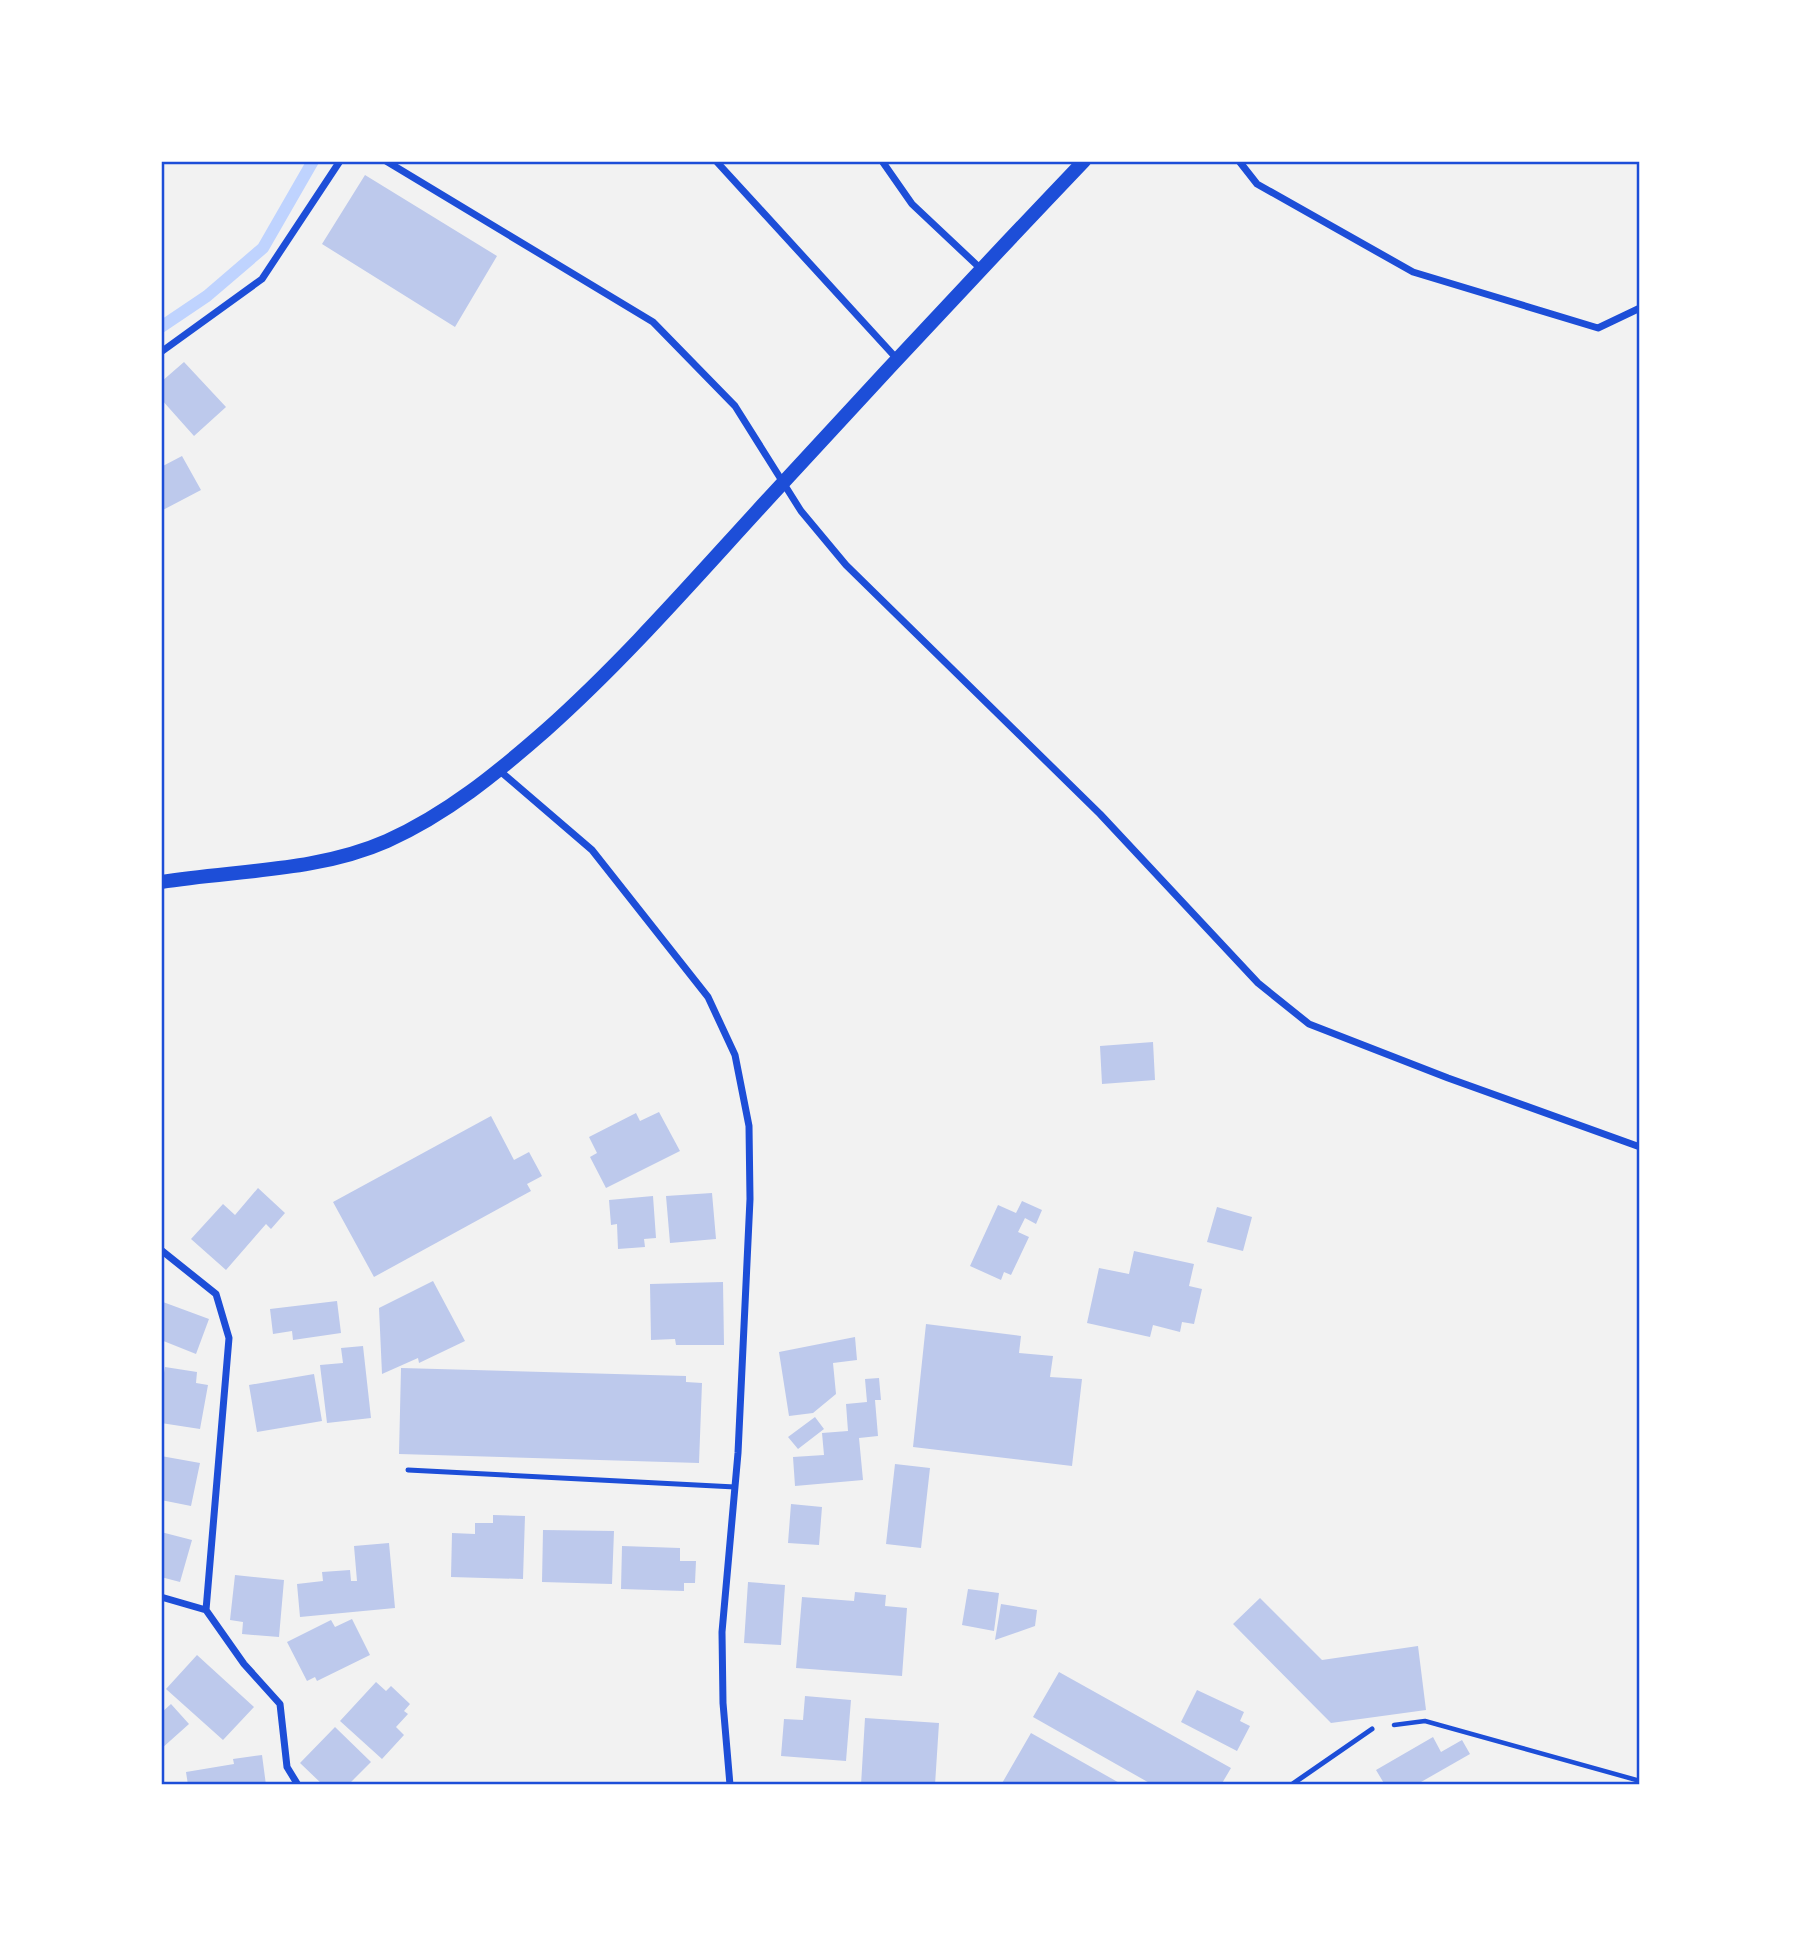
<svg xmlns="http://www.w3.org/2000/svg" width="1801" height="1946" font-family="'Work Sans',sans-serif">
<rect width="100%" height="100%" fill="#f2f2f2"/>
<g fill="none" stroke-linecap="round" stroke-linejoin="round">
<!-- stream -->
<path stroke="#bfd3fe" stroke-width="12" d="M 161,327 L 207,296 L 263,248 L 313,161"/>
</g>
<!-- building -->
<path fill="#bdc9ec" d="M 365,175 L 497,256 L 455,327 L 322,244 Z
M 184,362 L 226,407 L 194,436 L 161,399 L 161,382 Z
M 182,456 L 201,490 L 161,511 L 161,467 Z
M 1153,1042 L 1155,1080 L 1102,1084 L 1100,1046 Z
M 659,1112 L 680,1151 L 606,1188 L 590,1157 L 597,1153 L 589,1137 L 636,1113 L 640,1121 Z
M 491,1116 L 514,1160 L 529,1152 L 542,1176 L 527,1184 L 531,1191 L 374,1277 L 333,1202 Z
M 258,1188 L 285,1213 L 271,1229 L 266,1224 L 226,1270 L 191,1239 L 223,1204 L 235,1215 Z
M 712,1193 L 716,1239 L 670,1243 L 666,1196 Z
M 653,1196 L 656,1238 L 644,1239 L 645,1247 L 618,1249 L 617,1224 L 611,1225 L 609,1200 Z
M 1022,1201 L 1042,1210 L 1036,1224 L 1025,1218 L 1018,1232 L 1029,1237 L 1011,1275 L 1004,1272 L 1001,1280 L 970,1266 L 998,1205 L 1016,1213 Z
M 1217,1207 L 1252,1217 L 1243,1251 L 1207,1242 Z
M 1134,1251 L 1194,1264 L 1189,1286 L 1202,1289 L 1194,1324 L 1182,1322 L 1180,1332 L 1153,1325 L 1150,1337 L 1087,1323 L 1099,1268 L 1129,1274 Z
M 433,1281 L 465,1341 L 419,1363 L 418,1358 L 382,1374 L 379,1308 Z
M 723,1282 L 724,1345 L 676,1345 L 675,1339 L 651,1340 L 650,1284 Z
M 337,1301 L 341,1333 L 293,1340 L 292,1331 L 273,1334 L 270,1309 Z
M 163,1302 L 209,1319 L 196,1354 L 161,1340 L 161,1307 Z
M 926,1324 L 1021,1336 L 1019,1353 L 1053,1356 L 1050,1377 L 1082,1379 L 1072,1466 L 913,1447 Z
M 855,1337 L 857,1360 L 833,1363 L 836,1394 L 813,1413 L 789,1416 L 779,1352 Z
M 363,1346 L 371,1418 L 327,1423 L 320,1365 L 343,1363 L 341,1348 Z
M 165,1367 L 197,1372 L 196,1383 L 208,1385 L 200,1429 L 161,1423 L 161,1390 Z
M 401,1368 L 686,1376 L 686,1382 L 702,1383 L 699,1463 L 399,1454 Z
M 314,1374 L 322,1421 L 257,1432 L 249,1385 Z
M 879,1378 L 881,1400 L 875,1400 L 878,1436 L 859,1438 L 863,1480 L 795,1486 L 793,1457 L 824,1455 L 822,1433 L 848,1431 L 846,1404 L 867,1402 L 865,1379 Z
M 815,1417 L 824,1429 L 798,1449 L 788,1437 Z
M 161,1456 L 200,1463 L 191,1506 L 161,1500 Z
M 895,1464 L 930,1468 L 921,1548 L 886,1544 Z
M 791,1504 L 822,1507 L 819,1545 L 788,1543 Z
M 493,1515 L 525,1516 L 523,1579 L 451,1577 L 452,1533 L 475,1534 L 475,1523 L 493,1523 Z
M 543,1530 L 614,1531 L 612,1584 L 542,1582 Z
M 161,1532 L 192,1540 L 180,1582 L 161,1577 Z
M 389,1543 L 395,1608 L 300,1617 L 297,1584 L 323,1581 L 322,1572 L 350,1570 L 351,1581 L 357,1581 L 354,1546 Z
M 622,1546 L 680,1548 L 680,1561 L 696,1561 L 695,1583 L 684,1583 L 684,1591 L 621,1589 Z
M 235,1575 L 284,1580 L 279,1637 L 242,1634 L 243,1622 L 230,1620 Z
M 748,1582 L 785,1585 L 781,1645 L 744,1643 Z
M 968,1589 L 999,1593 L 994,1631 L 962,1625 Z
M 855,1592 L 886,1595 L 885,1606 L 907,1608 L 902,1676 L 796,1668 L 802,1597 L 854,1601 Z
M 1260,1598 L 1322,1660 L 1418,1646 L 1426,1710 L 1331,1723 L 1233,1624 Z
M 1001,1604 L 1037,1610 L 1035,1626 L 995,1640 Z
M 352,1619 L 370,1655 L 317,1681 L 315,1677 L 307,1681 L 287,1642 L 331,1620 L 335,1627 Z
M 197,1655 L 254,1707 L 223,1740 L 166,1689 Z
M 1059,1672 L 1231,1768 L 1221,1785 L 1153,1785 L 1033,1717 Z
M 376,1682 L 386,1691 L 391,1686 L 410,1704 L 404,1711 L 408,1714 L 396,1727 L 404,1735 L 382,1759 L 340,1721 Z
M 1197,1690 L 1244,1712 L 1240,1721 L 1250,1726 L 1237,1751 L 1181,1722 Z
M 805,1696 L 851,1700 L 846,1761 L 781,1756 L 784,1719 L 803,1720 Z
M 171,1704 L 189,1724 L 161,1749 L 161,1713 Z
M 865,1718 L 939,1723 L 935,1785 L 861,1785 Z
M 335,1727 L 371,1762 L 348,1785 L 323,1785 L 300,1763 Z
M 1031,1733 L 1123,1785 L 1001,1785 Z
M 1433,1737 L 1441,1752 L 1462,1740 L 1470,1754 L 1421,1782 L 1423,1785 L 1385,1785 L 1376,1770 Z
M 262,1755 L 266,1785 L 188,1785 L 186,1772 L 234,1764 L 233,1759 Z"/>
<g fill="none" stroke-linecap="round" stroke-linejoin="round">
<!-- path -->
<path stroke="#1d4ed8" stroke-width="4.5" d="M 1394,1725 L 1425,1721 L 1640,1781"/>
<!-- service -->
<path stroke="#1d4ed8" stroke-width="5" d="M 408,1470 L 735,1487
M 1291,1785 L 1372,1729"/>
<!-- minor -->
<path stroke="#1d4ed8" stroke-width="7" d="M 386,161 L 653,322 L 735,406 L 801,511 L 846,565 L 1100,814 L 1258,983 L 1309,1024 L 1448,1078 L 1640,1147
M 716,161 L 898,360
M 882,161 L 912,204 L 981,269
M 1239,161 L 1257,184 L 1413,272 L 1598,328 L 1640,308
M 161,352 L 262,279 L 340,161
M 500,771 L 592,850 L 708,997 L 735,1055 L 749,1126 L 750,1199 L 738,1453 L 722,1632 L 723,1703 L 730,1785
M 161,1250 L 216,1294 L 229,1338 L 206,1610 L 244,1664 L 280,1704 L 287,1767 L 298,1785
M 161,1597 L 206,1610"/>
<!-- secondary -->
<path stroke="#1d4ed8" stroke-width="14" d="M 161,882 C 236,870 317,872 387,841 C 447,814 497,773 546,730 C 631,654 704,568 781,485 C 881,376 982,268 1084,161"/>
</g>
<!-- border -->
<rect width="1801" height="1946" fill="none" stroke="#ffffff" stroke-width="326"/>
<rect x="163" y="163" width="1475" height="1620" fill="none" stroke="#1d4ed8" stroke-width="2.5"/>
</svg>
